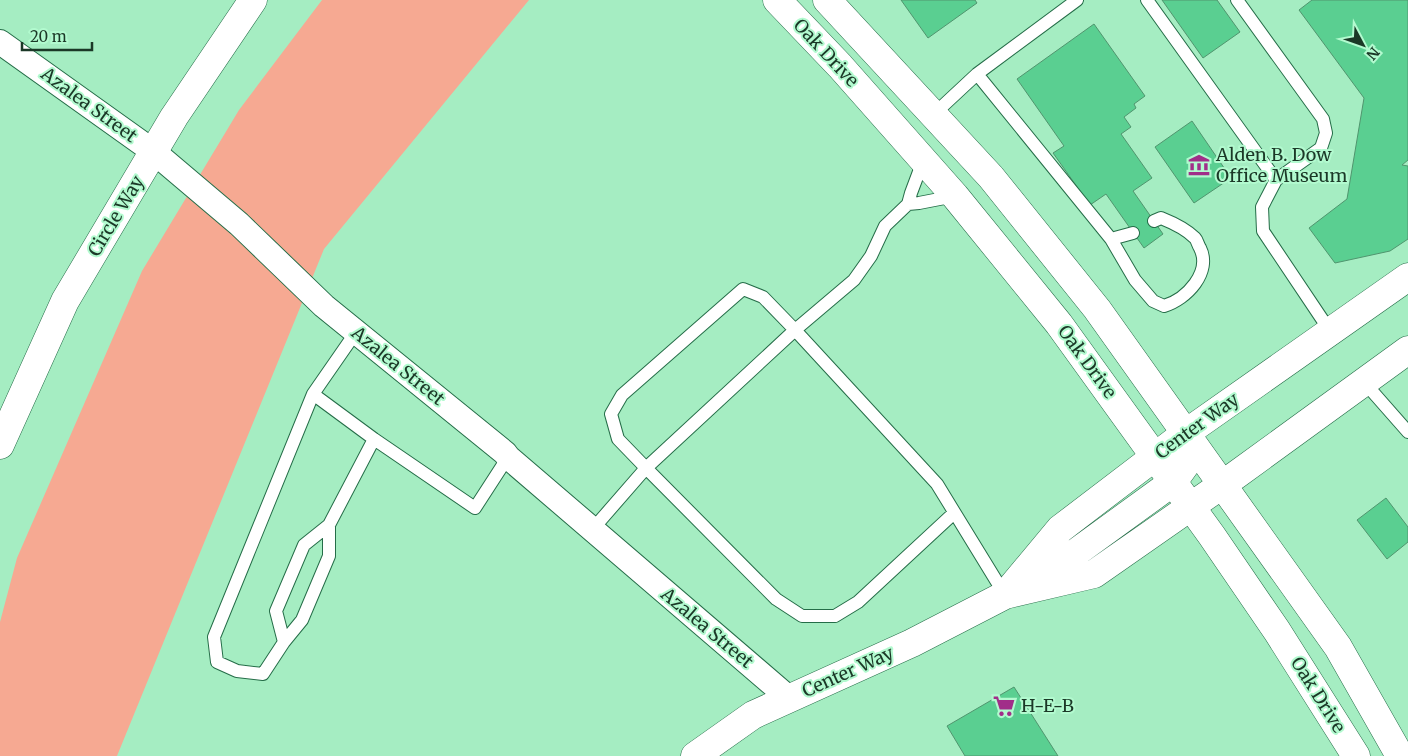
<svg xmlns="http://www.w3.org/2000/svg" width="1408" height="756" font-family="Merriweather,serif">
<rect width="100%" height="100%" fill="#a5edc2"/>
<!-- green -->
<path fill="#f6a992" d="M 322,0 L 529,0 L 324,249 L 117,756 L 0,756 L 0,622 L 17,558 L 142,271 L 239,110 Z"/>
<!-- building -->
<path fill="#5acf91" stroke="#50956e" d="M 901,0 L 975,0 L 977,3 L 928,38 Z
M 1162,0 L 1217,0 L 1240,32 L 1203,58 Z
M 1312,0 L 1408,0 L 1408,160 L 1402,165 L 1408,166 L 1408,239 L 1390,251 L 1335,263 L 1309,228 L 1347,199 L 1364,98 L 1299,10 Z
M 1094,24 L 1145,96 L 1134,104 L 1136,108 L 1124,117 L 1131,127 L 1121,134 L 1152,178 L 1133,191 L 1163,234 L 1144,248 L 1106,194 L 1090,205 L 1053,153 L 1064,146 L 1017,79 Z
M 1192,121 L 1231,178 L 1194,203 L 1155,147 Z
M 1386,498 L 1408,527 L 1408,542 L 1387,559 L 1357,520 Z
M 1014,687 L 1058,756 L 965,756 L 947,726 Z"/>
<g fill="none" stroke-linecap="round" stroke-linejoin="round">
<!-- service casing -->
<g stroke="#256d48" stroke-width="14">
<path id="service" d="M 1077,0 L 977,74 L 1111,239 L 1135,280 L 1153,301 L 1164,306 C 1187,299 1212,272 1200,248 C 1198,245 1197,240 1195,238 C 1187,230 1171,222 1161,218 L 1154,221
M 1147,0 L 1276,180
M 1237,0 L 1323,119 L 1326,133 L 1321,148 L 1276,180 L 1262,207 L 1263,231 L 1330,331
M 933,115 L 977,74
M 908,204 L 919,203 L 955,196
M 1111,239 L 1133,233
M 1364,382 L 1408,432
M 313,394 L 356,332
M 954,513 L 858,602 L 835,616 L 802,616 L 776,599 L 646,468 L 795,330 L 937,484 L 1005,595
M 329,525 L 329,556 L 302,620 L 284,642 L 263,674 L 237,671 L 217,662 L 214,637 L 313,394 L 374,439 L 475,508 L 508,457
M 592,530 L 646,468 L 618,439 L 611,414 L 622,395 L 743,289 L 763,297 L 795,330 L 854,280 L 871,256 L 885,226 L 908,204 L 911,193 L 923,161
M 284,642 L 276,611 L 304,545 L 329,525 L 374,439"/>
</g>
<!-- minor casing -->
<g stroke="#256d48" stroke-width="26">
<path id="minor" d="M 0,42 L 154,152 L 239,224 L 324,306 L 505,453 L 508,457 L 790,699"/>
</g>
<!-- tertiary casing -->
<g stroke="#256d48" stroke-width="29">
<path id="tertiary" d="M 0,445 L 65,301 L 174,117 L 253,0
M 1028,582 L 1067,559 L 1173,482 L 1186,464 L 1186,433
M 1005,595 L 1060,529 L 1186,433 L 1408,277
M 695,756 L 753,715 L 912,643 L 1005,595 L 1094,574 L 1236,475 L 1408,350"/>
</g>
<!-- secondary casing -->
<g stroke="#256d48" stroke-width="29">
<path id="secondary" d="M 777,0 L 840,66 L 955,196 L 1059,324 L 1212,536 L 1277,631 L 1356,756
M 827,0 L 991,177 L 1097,309 L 1338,647 L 1400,756"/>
</g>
<!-- service -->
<use href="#service" stroke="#fff" stroke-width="12"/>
<!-- minor -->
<use href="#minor" stroke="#fff" stroke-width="24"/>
<!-- tertiary -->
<use href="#tertiary" stroke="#fff" stroke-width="28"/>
<!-- secondary -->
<use href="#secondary" stroke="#fff" stroke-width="28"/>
</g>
<!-- icons -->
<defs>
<g id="museum-bare" transform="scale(1.725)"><path d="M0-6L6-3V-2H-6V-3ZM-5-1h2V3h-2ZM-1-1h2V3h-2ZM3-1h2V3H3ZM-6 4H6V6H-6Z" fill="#a12e89" stroke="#b2facf" stroke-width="2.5" paint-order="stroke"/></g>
<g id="supermarket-bare" transform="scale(1.725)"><path d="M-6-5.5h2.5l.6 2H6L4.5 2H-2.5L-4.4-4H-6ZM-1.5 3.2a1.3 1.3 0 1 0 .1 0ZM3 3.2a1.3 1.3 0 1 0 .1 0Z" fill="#a12e89" stroke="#b2facf" stroke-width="2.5" paint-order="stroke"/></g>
</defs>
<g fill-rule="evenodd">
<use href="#museum-bare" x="1199" y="165"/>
<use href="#supermarket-bare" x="1004" y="706"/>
</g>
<g text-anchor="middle" stroke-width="4" stroke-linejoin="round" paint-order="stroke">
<!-- street labels -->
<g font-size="18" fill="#1b3827" stroke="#b2facf">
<text transform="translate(826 53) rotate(47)" y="6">Oak Drive</text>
<text transform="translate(89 105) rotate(36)" y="6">Azalea Street</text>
<text transform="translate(116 216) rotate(-59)" y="6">Circle Way</text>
<text transform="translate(1087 362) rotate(54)" y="6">Oak Drive</text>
<text transform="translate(398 366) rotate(39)" y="6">Azalea Street</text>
<text transform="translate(1197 426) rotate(-36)" y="6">Center Way</text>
<text transform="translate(707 628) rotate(40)" y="6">Azalea Street</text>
<text transform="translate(848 672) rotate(-24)" y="6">Center Way</text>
<text transform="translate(1318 695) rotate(58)" y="6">Oak Drive</text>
</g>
<!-- poi labels -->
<g font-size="18" fill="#1b3827" stroke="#b2facf" text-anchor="start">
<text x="1216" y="161">Alden B. Dow<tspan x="1216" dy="21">Office Museum</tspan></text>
<text x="1021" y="712">H-E-B</text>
</g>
</g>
<!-- north arrow -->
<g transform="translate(1363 45) rotate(131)" stroke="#b2facf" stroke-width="4" paint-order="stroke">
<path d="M0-4L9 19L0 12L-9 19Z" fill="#1b3827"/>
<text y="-8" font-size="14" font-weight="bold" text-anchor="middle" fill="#1b3827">N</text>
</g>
<!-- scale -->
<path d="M22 42v8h70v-8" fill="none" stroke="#1b3827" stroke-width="2.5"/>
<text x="30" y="42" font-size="15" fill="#1b3827" stroke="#b2facf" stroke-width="4" paint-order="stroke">20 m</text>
</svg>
